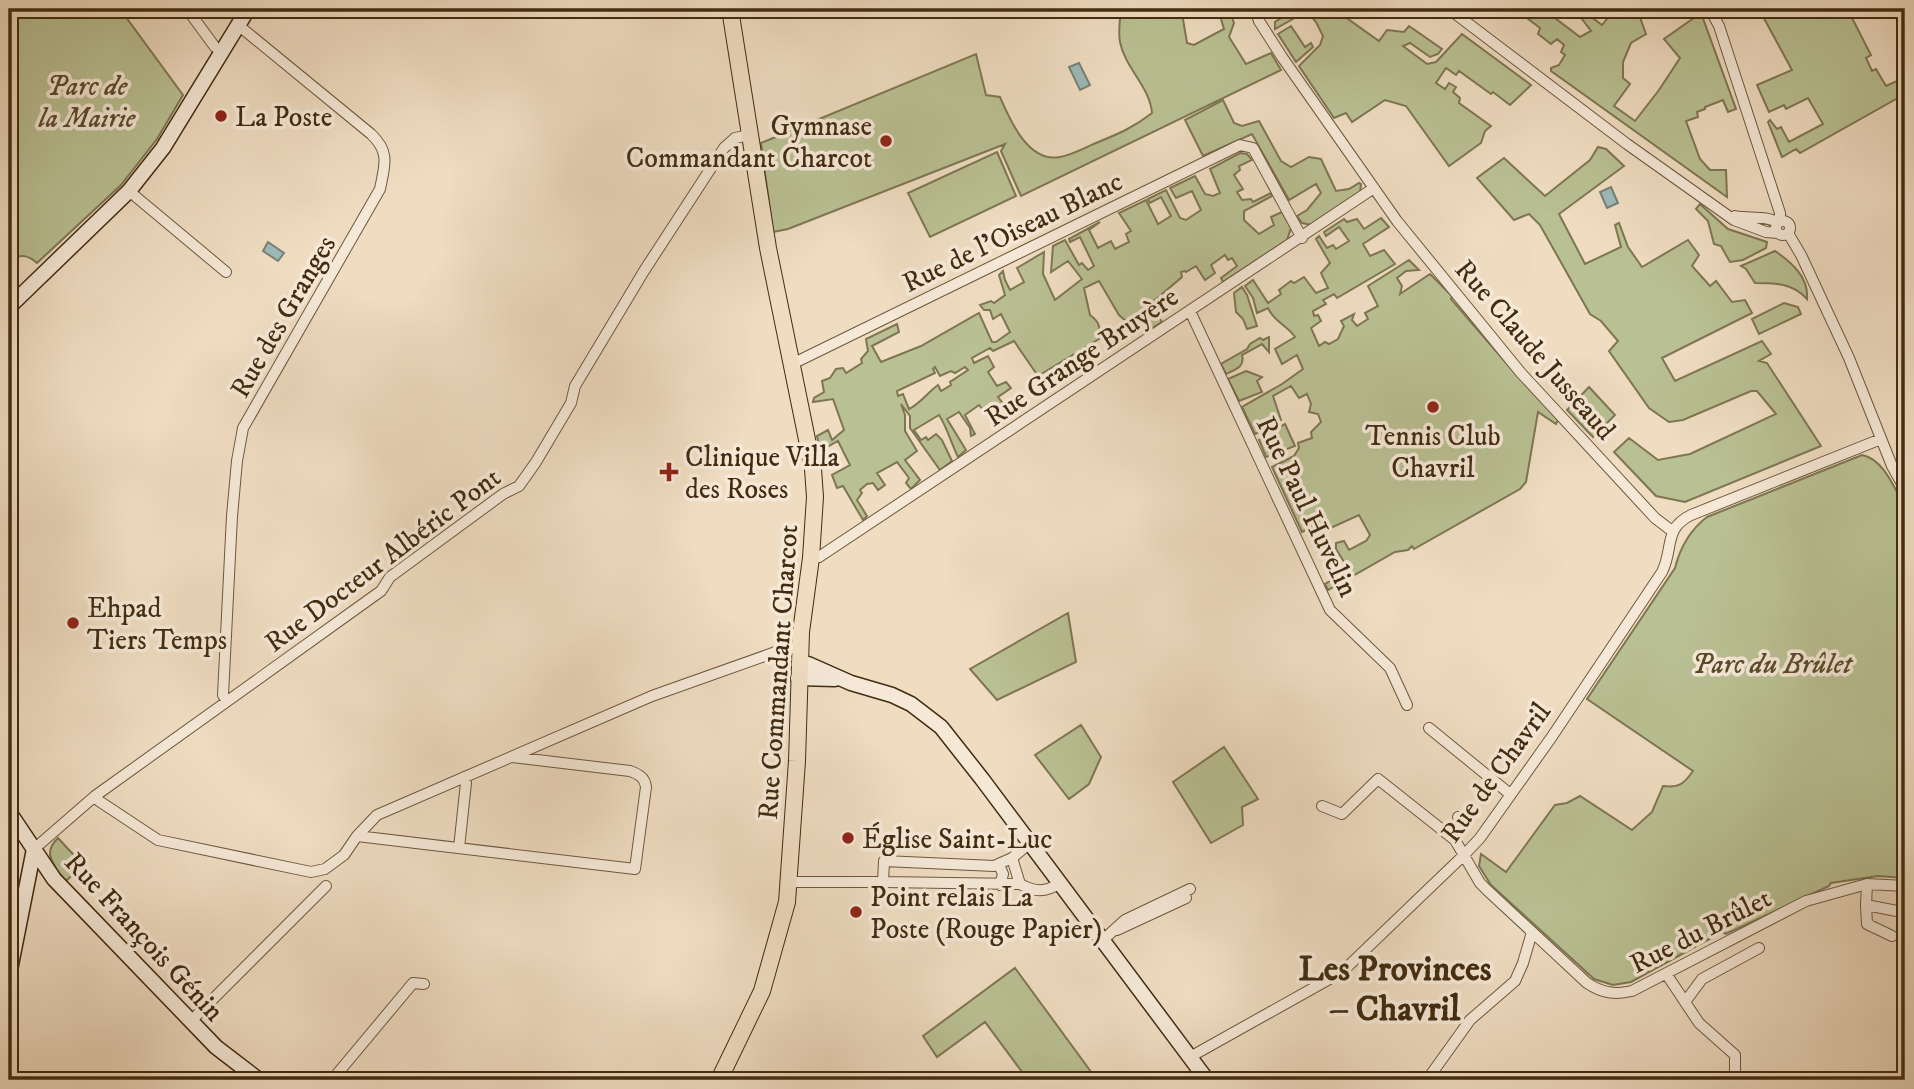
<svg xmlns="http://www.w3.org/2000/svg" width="1914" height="1089" font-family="'IM FELL DW Pica',serif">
<rect width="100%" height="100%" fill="#efdcc1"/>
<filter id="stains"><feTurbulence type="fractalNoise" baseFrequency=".00286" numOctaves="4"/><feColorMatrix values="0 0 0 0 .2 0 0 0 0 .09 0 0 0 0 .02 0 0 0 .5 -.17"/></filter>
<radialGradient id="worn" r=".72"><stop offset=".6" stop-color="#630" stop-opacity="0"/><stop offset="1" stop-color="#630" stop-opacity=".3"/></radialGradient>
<!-- green -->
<path fill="#b9c093" stroke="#7e7652" stroke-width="2" fill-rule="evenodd" d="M 9,9 L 120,9 L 183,95 L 157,139 L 121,185 L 37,263 C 29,256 23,254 13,258 L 9,249 Z
M 1121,9 L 1191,9 L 1182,13 L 1187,43 L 1194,45 L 1224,29 L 1218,9 L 1229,9 L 1234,23 L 1229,37 L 1246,64 L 1271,53 L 1281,70 L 1021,196 L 1001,151 L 1005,144 L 788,229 L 773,232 L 761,143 L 976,54 L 986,95 L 1000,97 C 1010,120 1028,163 1060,157 C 1072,155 1084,148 1096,143 C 1118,134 1133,128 1152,113 C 1150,87 1125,68 1120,42 C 1118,32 1120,19 1121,9 Z
M 1295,9 L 1334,9 L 1379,41 L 1387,30 L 1404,32 L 1409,26 L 1442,49 L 1438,54 L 1430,57 L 1410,43 L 1403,46 L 1427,64 L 1436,62 L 1462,34 L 1531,85 L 1510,105 L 1493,92 L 1491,94 L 1459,71 L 1456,75 L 1446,68 L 1436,83 L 1445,89 L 1449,83 L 1456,87 L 1453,92 L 1460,98 L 1459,103 L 1491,126 L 1485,131 L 1481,143 L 1449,166 L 1406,106 L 1385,100 L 1352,122 L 1346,113 L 1334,118 L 1299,66 L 1320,45 L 1323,36 L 1316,22 L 1307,11 L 1275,29 L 1275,22 Z
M 1515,9 L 1543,9 L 1580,37 L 1591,31 L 1582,19 L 1586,13 L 1602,25 L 1610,15 L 1603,9 L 1637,9 L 1646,34 L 1631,43 L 1623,62 L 1623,78 L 1630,84 L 1614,106 L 1635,121 L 1659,90 L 1680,58 L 1664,39 L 1701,13 L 1736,109 L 1728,112 L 1723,100 L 1705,107 L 1705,109 L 1697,112 L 1698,117 L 1686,121 L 1700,159 L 1710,170 L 1726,170 L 1727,197 L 1551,71 L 1551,68 L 1559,65 L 1565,55 L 1561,52 L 1564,45 L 1557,39 L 1551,44 L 1538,34 L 1540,28 Z
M 1763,9 L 1779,9 L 1781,11 L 1785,9 L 1842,9 L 1845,16 L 1850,14 L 1871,55 L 1866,58 L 1872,71 L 1876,69 L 1886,86 L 1897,81 L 1901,88 L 1905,86 L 1905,94 L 1800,153 L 1796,149 L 1782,157 L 1768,122 L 1770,120 L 1777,129 L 1781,127 L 1789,142 L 1823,124 L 1808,98 L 1786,109 L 1784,105 L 1769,112 L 1757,85 L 1792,70 L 1760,11 Z
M 1291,26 L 1305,47 L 1311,43 L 1313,47 L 1296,62 L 1278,34 Z
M 1223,100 L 1234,123 L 1242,126 L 1259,121 L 1281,161 L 1291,167 L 1309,157 L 1321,159 L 1336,191 L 1349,189 L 1359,183 L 1361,184 L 1360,193 L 1312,225 L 1302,223 L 1297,216 L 1307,210 L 1321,193 L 1316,184 L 1289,200 L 1252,134 L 1203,156 L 1185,120 Z
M 1598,147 L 1606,149 L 1624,166 L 1559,214 L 1585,264 L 1621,247 L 1615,225 L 1619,223 L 1628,247 L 1642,267 L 1688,240 L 1699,255 L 1692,266 L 1710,286 L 1716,281 L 1732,302 L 1745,300 L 1752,313 L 1662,358 L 1675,381 L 1762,341 L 1771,354 L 1759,361 L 1767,363 L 1821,446 L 1685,502 L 1656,496 L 1614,452 L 1629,438 L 1658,460 L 1690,454 L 1776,414 L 1757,391 L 1751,391 L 1683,420 L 1669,422 L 1649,408 L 1609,351 L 1618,341 L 1601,321 L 1590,314 L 1540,225 L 1529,214 L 1514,220 L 1477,178 L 1504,158 L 1545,196 L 1590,160 Z
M 997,152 L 1016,196 L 930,237 L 908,193 Z
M 1240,153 L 1247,154 L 1252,160 L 1239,166 L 1240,170 L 1234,175 L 1243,189 L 1237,192 L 1242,200 L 1251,199 L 1253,202 L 1271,193 L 1272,196 L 1244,211 L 1244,220 L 1259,234 L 1274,225 L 1271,217 L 1282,212 L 1291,228 L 1287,240 L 1223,282 L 1221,278 L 1237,266 L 1232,258 L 1228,260 L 1225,255 L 1211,265 L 1215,273 L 1205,280 L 1196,266 L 1186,272 L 1185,271 L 1181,272 L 1182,277 L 1162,294 L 1162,297 L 1168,308 L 1167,309 L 1159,297 L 1145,307 L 1152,319 L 1158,316 L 1162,322 L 1149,330 L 1138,314 L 1127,322 L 1119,315 L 1099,281 L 1084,288 L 1090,315 C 1100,322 1100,327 1099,339 L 1038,376 L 1014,341 L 993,351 L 990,348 L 972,358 L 974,363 L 988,356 L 994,367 L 988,372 L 997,386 L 1006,382 L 1011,388 L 998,397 L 1005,406 L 999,406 L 987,415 L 979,405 L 965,415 L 975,434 L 971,436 L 970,428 L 959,412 L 947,419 L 966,450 L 958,457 C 951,443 947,427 939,415 L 914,430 L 921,440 L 926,437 L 928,440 L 936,434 L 942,440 L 952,461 L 940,470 L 910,428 L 910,416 L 901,404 L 905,415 L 905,431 L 917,451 L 905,460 L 920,480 L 911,489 L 906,483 L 909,478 L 897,462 L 877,473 L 885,485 L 878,490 L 873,483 L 867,484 L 860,490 L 862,493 L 857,500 L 867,516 L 863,520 L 843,486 L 837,488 L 832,475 L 850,465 L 838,441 L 820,451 L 817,436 L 828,430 L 832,440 L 844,430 L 833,399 L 813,402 L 814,398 L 824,392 L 822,381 L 830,378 L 836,369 L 843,368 L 846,373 L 862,363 L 861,359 L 868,351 L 866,339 L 897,324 L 899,332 L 872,346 L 881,362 L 921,346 L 979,313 L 992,342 L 996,342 L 1010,332 L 1001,314 L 993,319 L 990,310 L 984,310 L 980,305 L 991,301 L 994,303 L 1005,295 L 999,275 L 1003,271 L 1005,280 L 1010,290 L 1024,282 L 1017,268 L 1044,252 L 1043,274 L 1055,300 L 1082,279 L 1068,261 L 1051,272 L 1053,246 L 1065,240 L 1079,265 L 1082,263 L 1088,270 L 1094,266 L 1080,237 L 1070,242 L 1069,239 L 1100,222 L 1089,230 L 1098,248 L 1111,241 L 1115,249 L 1129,242 L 1126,234 L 1131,231 L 1119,213 L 1146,200 L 1158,224 L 1171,216 L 1161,197 L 1150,203 L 1148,199 L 1166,190 L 1180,218 L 1186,220 L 1201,210 L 1192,191 L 1176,198 L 1170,188 L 1195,176 L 1205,194 L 1213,196 L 1220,193 L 1210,169 ZM 935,367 L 940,376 L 951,371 L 955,373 L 965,367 L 968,370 L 950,382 L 951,385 L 941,391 L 938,385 C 927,393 921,403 909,409 L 903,394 L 898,396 L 897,391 L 935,373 L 933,369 Z
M 1700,204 L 1728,229 L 1767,242 L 1766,248 L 1743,260 L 1730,262 L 1721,246 L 1714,244 L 1708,221 L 1696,209 Z
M 1381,218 L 1389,227 L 1363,244 L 1370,256 L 1384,250 L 1395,264 L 1337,298 L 1334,294 L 1323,300 L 1326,304 L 1313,311 L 1314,316 L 1318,315 L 1321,321 L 1311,328 L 1319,346 L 1325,342 L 1329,344 L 1338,339 L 1344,326 L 1341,321 L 1354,314 L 1352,320 L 1357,326 L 1368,319 L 1365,313 L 1378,306 L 1368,286 L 1409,260 L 1419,270 L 1406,271 L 1397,278 L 1402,286 L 1400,294 L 1430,274 L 1452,296 L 1451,299 L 1514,372 L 1559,418 L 1556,424 L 1538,412 L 1526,482 L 1520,489 L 1414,549 L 1412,546 L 1408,550 L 1395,552 L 1328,590 L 1325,584 L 1349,570 L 1336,549 L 1336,543 L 1344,541 L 1349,550 L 1366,541 L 1370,535 L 1359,515 L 1324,531 L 1319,523 L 1302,532 L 1272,467 L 1294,456 L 1299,448 L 1298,443 L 1312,438 L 1311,432 L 1321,422 L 1318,414 L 1309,412 L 1311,404 L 1307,394 L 1299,398 L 1291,386 L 1273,396 L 1281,420 L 1255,434 L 1242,407 L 1282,384 L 1303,369 L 1297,355 L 1282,364 L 1275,349 L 1295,337 C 1287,325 1274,322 1268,308 L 1257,313 L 1253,298 L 1245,286 L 1253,280 L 1268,303 L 1281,294 L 1279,290 L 1291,281 L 1294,283 L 1304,277 L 1316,293 L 1328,288 L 1321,273 L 1330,263 L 1316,239 L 1319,236 L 1327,248 L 1333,245 L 1336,249 L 1349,241 L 1339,227 L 1326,236 L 1324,232 L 1344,219 L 1347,222 L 1357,219 L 1364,229 Z
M 1775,251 C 1791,262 1809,277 1807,299 C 1793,283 1775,283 1755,283 L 1746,269 L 1741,266 Z
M 1242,287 L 1247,295 L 1257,326 L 1247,329 L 1243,319 L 1236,312 L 1234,293 Z
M 1784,303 L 1798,307 L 1801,314 L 1759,334 L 1752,319 Z
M 1269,337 L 1269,352 L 1262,344 L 1242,355 C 1245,367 1236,369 1226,374 L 1221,364 L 1247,349 L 1250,344 L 1260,338 L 1263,340 Z
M 1246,371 L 1262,377 L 1257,381 L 1262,392 L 1239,401 L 1228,379 Z
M 1589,387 L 1615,415 L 1593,437 L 1567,410 Z
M 1285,424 L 1295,446 L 1266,457 L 1259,440 Z
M 1862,455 C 1884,459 1895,490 1905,507 L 1905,878 L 1878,876 L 1831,883 L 1829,886 L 1726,934 L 1722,932 L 1631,982 L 1613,985 L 1594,979 L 1491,885 L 1479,866 L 1481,854 L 1506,872 L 1555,805 L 1567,803 L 1580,796 L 1632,830 L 1652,812 L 1663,786 C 1679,788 1684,784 1693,771 L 1587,699 L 1675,568 C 1680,548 1690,530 1707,517 Z
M 1068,613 L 1076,662 L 997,700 L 970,669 Z
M 1081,725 L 1101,757 L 1089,784 L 1069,799 L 1035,755 Z
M 1224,747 L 1258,799 L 1242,807 L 1243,825 L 1211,843 L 1173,782 Z
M 58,838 L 83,865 L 65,882 C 55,865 41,854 58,838 Z
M 1015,968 L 1097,1080 L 1028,1080 L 985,1022 L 937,1057 L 923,1036 Z"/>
<!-- water -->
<path fill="#9cbaba" stroke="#788176" stroke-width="2" d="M 1079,63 L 1090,85 L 1080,90 L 1069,67 Z
M 1611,187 L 1618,203 L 1607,208 L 1600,192 Z
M 268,242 L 284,253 L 278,261 L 263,251 Z"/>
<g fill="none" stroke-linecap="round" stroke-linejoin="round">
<!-- street casing -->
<g stroke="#6d583c" stroke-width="12">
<path id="street" d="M 187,9 L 215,47 L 222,51
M 1255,9 L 1259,21 L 1282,57 L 1397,221 L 1521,373 L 1655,518 L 1672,531
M 1449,9 L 1627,144 L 1734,220 L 1766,232 L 1778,233
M 1710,9 L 1719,26 L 1780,213 L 1780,221
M 129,191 L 226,272
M 1735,216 C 1748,219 1767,215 1778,223
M1776 228a7 7 0 1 1 14 0a7 7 0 1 1-14 0Z
M 1788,233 L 1801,255 L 1849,358 L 1892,466 L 1905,489
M 9,283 L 18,298
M 1190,311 L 1330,610 L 1390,668 L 1407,705
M 792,364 L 1240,145 L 1253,148 L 1302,238
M 811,558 L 819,557 L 1374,188
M 227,701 L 223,695 L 232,516 L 237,461 L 243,428 L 380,189 C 385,164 390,152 371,134 L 238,25
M 1429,728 L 1510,794
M 95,796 L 99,801 L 158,840 L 311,872 L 325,869 L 344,855 L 357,836 L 377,815 L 652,696 L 773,653 L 787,648 L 800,648
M 1322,806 L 1342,814 L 1378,779 L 1455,840 L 1480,883 L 1487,890 L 1587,983 C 1602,993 1615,995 1632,991 L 1806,901 L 1867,884 L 1905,886
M 1458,817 L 1462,821
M 357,836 L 635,869 L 646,787 C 645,777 638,774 630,771 L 512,757
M 1030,843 L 1012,858 L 1020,884 C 1035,892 1045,893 1060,883
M 459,848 L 466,783 L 464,777
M 34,849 L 95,796 L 367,601 L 381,591 L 390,577 L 503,494 L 519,486 L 536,462 L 571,403 L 575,386 L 644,271 L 724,148 L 735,138 L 749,135
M 1012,858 L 994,866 L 884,861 L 883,882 L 1020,884
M 999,865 L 1003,874 L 1000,885
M 789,882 L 883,882
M 1867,884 L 1866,905 L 1902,912
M 1866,905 L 1867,924 L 1892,936
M 1117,930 L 1186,898
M 1103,940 L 1125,920 L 1190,889
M 1667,975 L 1699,1023 L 1735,1055 L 1735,1075 L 1731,1080
M 1685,1002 L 1702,979 L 1759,948
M 191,1021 L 326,886
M 1190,1057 L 1342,972 L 1465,854 L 1480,838 L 1551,738 L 1662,572 C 1674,548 1663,529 1691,515 L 1881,439
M 332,1080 L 413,983 L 424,984
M 1427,1080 L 1470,1020 L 1515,981 L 1523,963 L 1532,932"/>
</g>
<!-- secondary casing -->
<g stroke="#422c10" stroke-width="17">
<path id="secondary" d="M 9,307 L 129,191 L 163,148 L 248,9
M 799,665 L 808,664 L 851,683 L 892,695 L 911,704 L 941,727 L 982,779 L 1207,1080
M 798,678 L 835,679
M 9,812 L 54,879 L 216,1047 L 259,1080
M 9,975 L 34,849"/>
</g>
<!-- primary casing -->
<g stroke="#422c10" stroke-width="18">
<path id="primary" d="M 719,1080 L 762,991 L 787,902 L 797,761 L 801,632 L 811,558 L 815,497 L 813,469 L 768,248 L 730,9"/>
</g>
<!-- street -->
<use href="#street" stroke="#f5e8d7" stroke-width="10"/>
<!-- secondary -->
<use href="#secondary" stroke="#f5e8d7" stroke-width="14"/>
<!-- primary -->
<use href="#primary" stroke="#efdcc1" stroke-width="16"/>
</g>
<!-- markers -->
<g fill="#8f2418" stroke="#f5e8d7" stroke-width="2.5">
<circle cx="221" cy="116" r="7"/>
<circle cx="886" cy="141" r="7"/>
<circle cx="1433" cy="407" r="7"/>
<path d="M665.5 461.5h7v7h7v7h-7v7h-7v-7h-7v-7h7z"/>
<circle cx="73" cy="623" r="7"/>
<circle cx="848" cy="838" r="7"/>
<circle cx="856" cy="912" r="7"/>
</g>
<g text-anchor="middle" stroke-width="7" stroke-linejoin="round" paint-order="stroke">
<!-- park labels -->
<g font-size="28" font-style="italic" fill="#5a4a2a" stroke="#f5e8d7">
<text x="87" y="95">Parc de<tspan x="87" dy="32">la Mairie</tspan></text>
<text x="1772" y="673">Parc du Brûlet</text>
</g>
<!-- poi labels -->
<g font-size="28" fill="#422c10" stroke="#f5e8d7" text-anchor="start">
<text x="235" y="126">La Poste</text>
<text x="872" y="135" text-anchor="end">Gymnase<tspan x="872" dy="32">Commandant Charcot</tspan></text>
<text x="1433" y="445" text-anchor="middle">Tennis Club<tspan x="1433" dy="32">Chavril</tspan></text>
<text x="685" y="466">Clinique Villa<tspan x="685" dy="32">des Roses</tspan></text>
<text x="87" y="617">Ehpad<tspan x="87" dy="32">Tiers Temps</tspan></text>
<text x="862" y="848">Église Saint-Luc</text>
<text x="870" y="906">Point relais La<tspan x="870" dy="32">Poste (Rouge Papier)</tspan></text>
</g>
<!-- street labels -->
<g font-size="28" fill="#422c10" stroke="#f5e8d7">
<text transform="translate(1012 231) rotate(-26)" y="10">Rue de l'Oiseau Blanc</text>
<text transform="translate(282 316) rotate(-60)" y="10">Rue des Granges</text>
<text transform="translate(1536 349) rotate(49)" y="10">Rue Claude Jusseaud</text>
<text transform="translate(1081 356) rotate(-34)" y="10">Rue Grange Bruyère</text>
<text transform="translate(1308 506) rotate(64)" y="10">Rue Paul Huvelin</text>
<text transform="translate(382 559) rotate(-37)" y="10">Rue Docteur Albéric Pont</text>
<text transform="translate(777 672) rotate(-86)" y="10">Rue Commandant Charcot</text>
<text transform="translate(1495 772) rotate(-54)" y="10">Rue de Chavril</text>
<text transform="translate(1700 930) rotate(-27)" y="10">Rue du Brûlet</text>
<text transform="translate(145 936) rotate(47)" y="10">Rue François Génin</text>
</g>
<!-- district labels -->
<g font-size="35" font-weight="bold" fill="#422c10" stroke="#f5e8d7">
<text x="1395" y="980">Les Provinces<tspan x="1395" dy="40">– Chavril</tspan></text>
</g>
</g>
<!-- margin -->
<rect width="1914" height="1089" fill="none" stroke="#efdcc1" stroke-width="35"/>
<rect x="10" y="10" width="1893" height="1068" fill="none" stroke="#422c10" stroke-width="3.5"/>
<rect x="18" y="18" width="1879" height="1054" fill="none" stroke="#422c10" stroke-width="2"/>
<rect width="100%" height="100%" filter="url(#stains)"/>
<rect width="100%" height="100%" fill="url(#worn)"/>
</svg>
